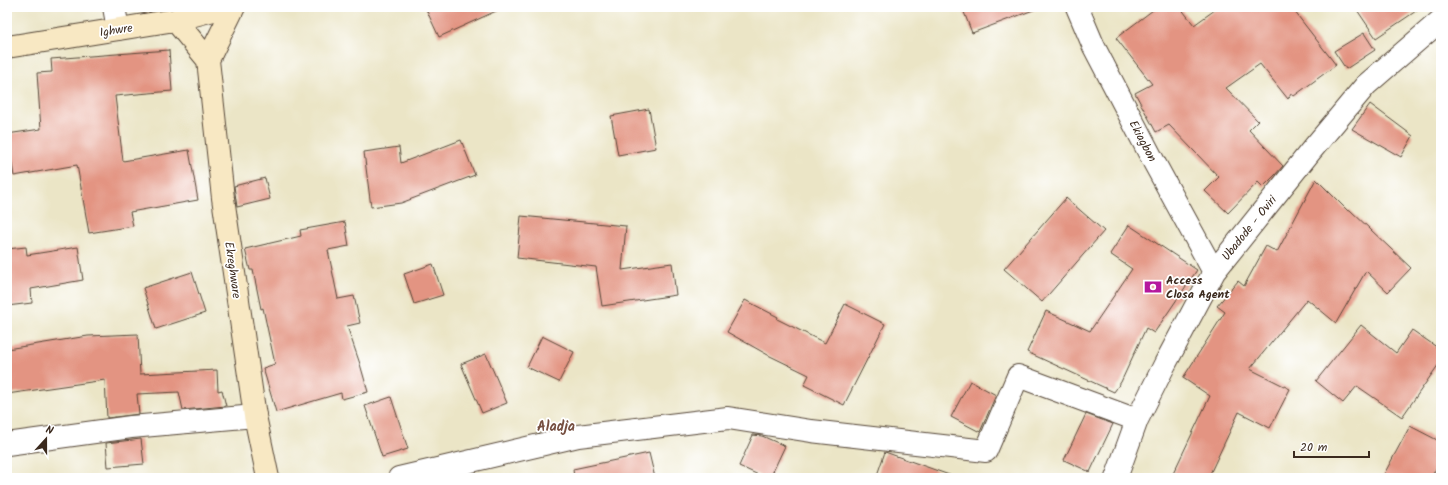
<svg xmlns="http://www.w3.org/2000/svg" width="1448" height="485" font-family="Kalam,sans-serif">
<rect width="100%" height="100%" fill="#fff"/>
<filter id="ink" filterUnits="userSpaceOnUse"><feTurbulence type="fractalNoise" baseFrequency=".025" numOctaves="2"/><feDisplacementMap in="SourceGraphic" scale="8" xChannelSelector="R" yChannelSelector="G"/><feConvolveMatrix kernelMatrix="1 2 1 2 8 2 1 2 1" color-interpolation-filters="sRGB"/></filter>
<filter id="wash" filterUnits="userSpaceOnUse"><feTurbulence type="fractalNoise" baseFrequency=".012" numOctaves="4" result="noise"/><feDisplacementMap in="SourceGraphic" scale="16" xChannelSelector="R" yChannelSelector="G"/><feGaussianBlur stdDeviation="0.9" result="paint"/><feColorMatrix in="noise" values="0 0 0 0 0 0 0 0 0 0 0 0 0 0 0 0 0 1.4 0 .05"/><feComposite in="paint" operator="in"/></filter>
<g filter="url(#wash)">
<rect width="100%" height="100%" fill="#ebe5c6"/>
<g id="blocks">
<!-- building -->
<path fill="#e39482" d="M 425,7 L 505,7 L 439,37 Z
M 962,7 L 1036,7 L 1036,9 L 972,33 Z
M 1157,7 L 1180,7 L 1194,25 L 1219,7 L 1291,7 L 1336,65 L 1294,96 L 1291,94 L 1288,99 L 1260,64 L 1226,88 L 1258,121 L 1249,130 L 1283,166 L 1275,175 L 1263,187 L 1258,182 L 1228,213 L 1205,191 L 1219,177 L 1169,125 L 1156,132 L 1135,93 L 1152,84 L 1116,38 Z
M 1355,7 L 1422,7 L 1376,38 Z
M 1364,33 L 1375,50 L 1346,69 L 1334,51 Z
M 169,50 L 172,91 L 115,96 L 123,161 L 189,150 L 198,200 L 130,212 L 133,226 L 89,233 L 77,165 L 14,176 L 7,134 L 41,129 L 37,73 L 52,72 L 51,59 Z
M 1370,104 L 1413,136 L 1401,157 L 1352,129 Z
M 649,109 L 656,148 L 618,155 L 611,116 Z
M 461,140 L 475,175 L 401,203 L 371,207 L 364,152 L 399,147 L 401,163 Z
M 265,178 L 270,199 L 237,207 L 234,186 Z
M 1316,179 L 1348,211 L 1350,210 L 1411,268 L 1388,292 L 1366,271 L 1336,323 L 1307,299 L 1250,369 L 1290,389 L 1270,428 L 1239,412 L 1208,478 L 1171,478 L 1210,396 L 1183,378 L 1225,312 L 1217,306 L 1238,281 L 1244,286 L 1266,246 L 1277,252 Z
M 1066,198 L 1104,231 L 1042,302 L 1004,269 Z
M 521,216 L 626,226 L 622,270 L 672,263 L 676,295 L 602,306 L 596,267 L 517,258 Z
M 345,222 L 349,246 L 328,250 L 338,299 L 354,296 L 360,323 L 347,326 L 360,364 L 368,392 L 342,399 L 341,393 L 276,412 L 263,368 L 275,364 L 263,308 L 261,309 L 253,270 L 250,270 L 245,249 L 301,236 L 300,230 Z
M 1129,225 L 1197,270 L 1154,333 L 1146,328 L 1121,382 L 1114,392 L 1027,352 L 1046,311 L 1090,331 L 1132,269 L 1110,254 Z
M 26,247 L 27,255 L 78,247 L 83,280 L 31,289 L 32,303 L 7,306 L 7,249 Z
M 433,264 L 443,295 L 414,304 L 404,274 Z
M 192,272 L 205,313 L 156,329 L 143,288 Z
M 745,300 L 778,317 L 777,319 L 825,343 L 845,304 L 885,324 L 844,405 L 804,385 L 809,375 L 768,355 L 727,332 Z
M 1361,325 L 1396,353 L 1412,330 L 1441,350 L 1441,361 L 1402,417 L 1357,386 L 1343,403 L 1316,381 Z
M 138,334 L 140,374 L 217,370 L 218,391 L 222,390 L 226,406 L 183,410 L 179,392 L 137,394 L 139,414 L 107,418 L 105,380 L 7,394 L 7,349 L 88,336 Z
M 542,336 L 574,352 L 559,382 L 527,367 Z
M 486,354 L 507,403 L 482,413 L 461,364 Z
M 970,381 L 996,395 L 980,432 L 951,417 Z
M 391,397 L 408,449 L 382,457 L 365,406 Z
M 1086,414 L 1113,424 L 1090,472 L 1064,460 Z
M 1410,426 L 1441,442 L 1441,459 L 1431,478 L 1382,478 Z
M 753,435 L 762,436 L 785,446 L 770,478 L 765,478 L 739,466 Z
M 141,439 L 144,464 L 108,467 L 106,443 Z
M 885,452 L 952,476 L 952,478 L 876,478 Z
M 649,453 L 655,478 L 574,478 L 573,469 Z"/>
</g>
</g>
<g filter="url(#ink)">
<use href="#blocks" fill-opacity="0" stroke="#554637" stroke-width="1"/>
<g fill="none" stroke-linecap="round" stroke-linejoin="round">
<!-- street casing -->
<g stroke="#554637" stroke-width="24">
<path id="street" d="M 114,7 L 118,29
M 1077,7 L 1094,47 L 1155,164 L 1214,272
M 7,444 L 131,427 L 255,416
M 399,478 L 578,436 L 728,418 L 811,431 L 986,451 L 1018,376 L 1137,420
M 1116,478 L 1137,420 L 1165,364 L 1214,272 L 1310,152 L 1366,85 L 1441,20"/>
</g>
<!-- secondary casing -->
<g stroke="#554637" stroke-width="24">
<path id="secondary" d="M 234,7 L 208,60 L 223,198 L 255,416 L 268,478
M 175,20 L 208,60
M 7,47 L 175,20 L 225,7"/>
</g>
<!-- street -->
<use href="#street" stroke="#fff" stroke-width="22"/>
<!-- secondary -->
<use href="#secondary" stroke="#f8e8c3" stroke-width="22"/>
</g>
</g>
<!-- icons -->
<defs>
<g id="bank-bare" transform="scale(1.38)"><path d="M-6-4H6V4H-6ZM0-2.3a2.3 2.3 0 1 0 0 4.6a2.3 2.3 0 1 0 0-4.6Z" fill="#b5179e" stroke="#fff" stroke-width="2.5" paint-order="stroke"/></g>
</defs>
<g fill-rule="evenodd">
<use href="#bank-bare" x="1153" y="287"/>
</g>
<g text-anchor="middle" stroke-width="3.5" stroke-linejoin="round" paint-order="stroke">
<!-- street labels -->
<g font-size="12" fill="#3b2a1e" stroke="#fff">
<text transform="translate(116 30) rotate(-9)" y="4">Ighwre</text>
<text transform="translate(1143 141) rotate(62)" y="4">Ekiagbon</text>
<text transform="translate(1249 228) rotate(-51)" y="4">Ubadode - Oviri</text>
<text transform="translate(233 270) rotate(82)" y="4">Ekreghware</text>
</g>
<!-- poi labels -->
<g font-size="12" font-weight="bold" fill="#3b2a1e" stroke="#fff" text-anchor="start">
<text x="1166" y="284">Access<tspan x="1166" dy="14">Closa Agent</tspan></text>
</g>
<!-- quarter labels -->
<g font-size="14" font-weight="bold" fill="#764f41" stroke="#fff">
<text x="556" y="431">Aladja</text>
</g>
</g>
<!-- margin -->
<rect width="1448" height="485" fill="none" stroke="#fff" stroke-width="24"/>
<!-- north arrow -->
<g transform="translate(46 439) rotate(21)" stroke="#ffffff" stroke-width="3" paint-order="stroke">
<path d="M0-3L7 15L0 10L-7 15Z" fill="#3b2a1e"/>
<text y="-6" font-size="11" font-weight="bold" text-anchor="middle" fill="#3b2a1e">N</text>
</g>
<!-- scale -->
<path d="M1294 451v6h75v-6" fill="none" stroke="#3b2a1e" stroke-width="2"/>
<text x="1300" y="451" font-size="12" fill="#3b2a1e" stroke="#ffffff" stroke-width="3" paint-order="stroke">20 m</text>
</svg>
